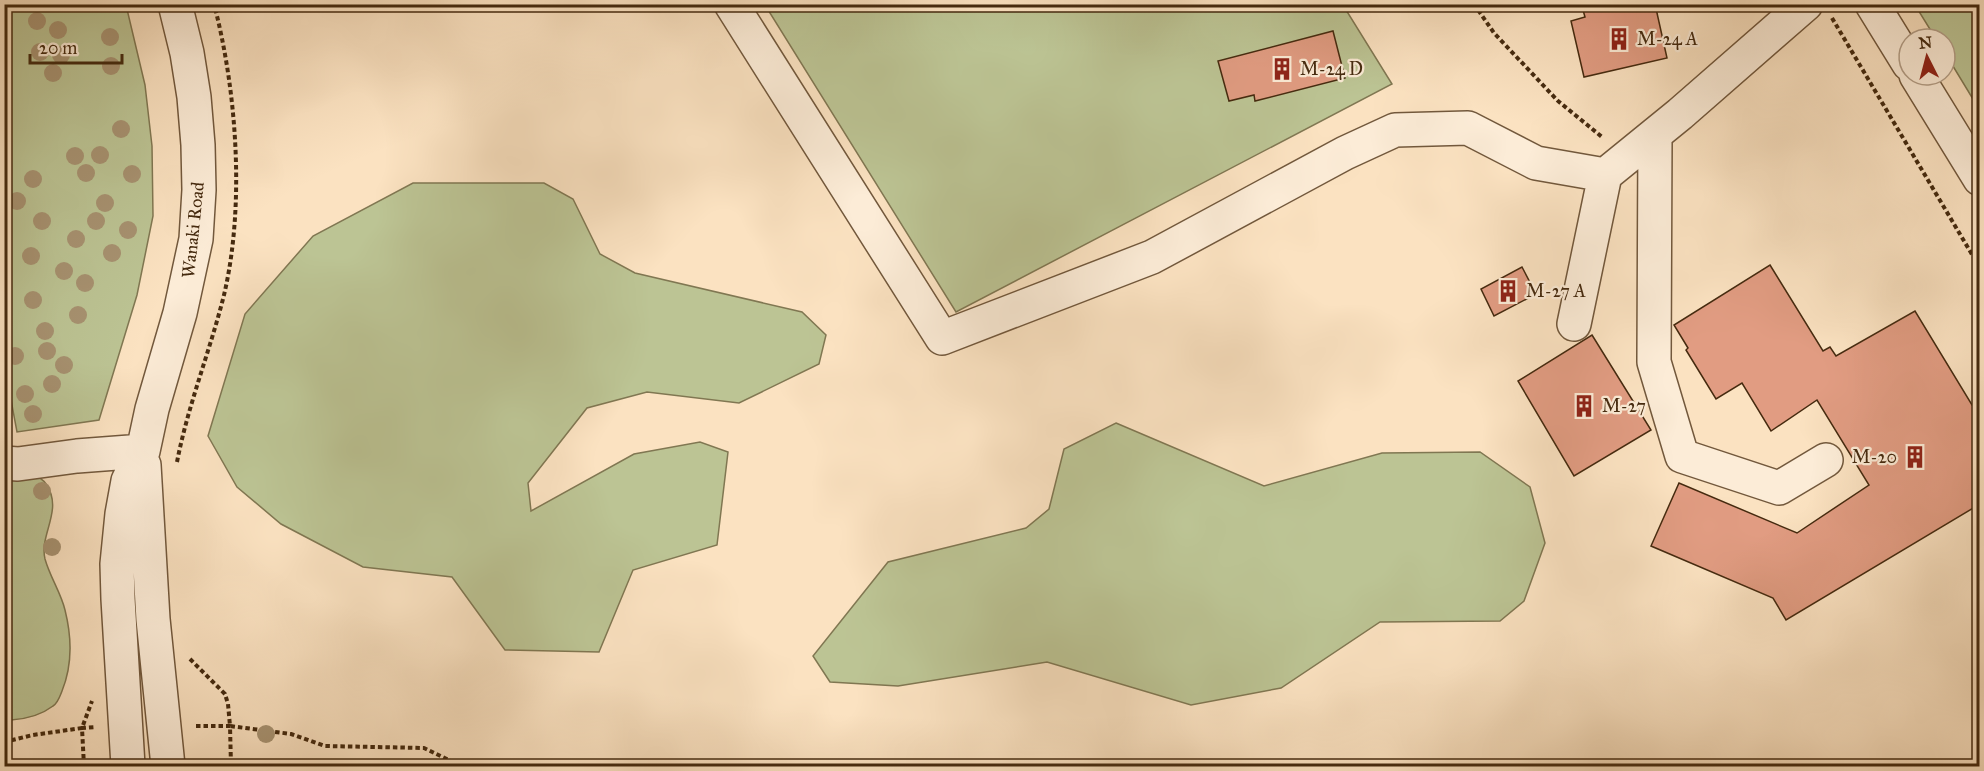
<svg xmlns="http://www.w3.org/2000/svg" width="1984" height="771" font-family="'IM FELL Great Primer',serif">
<rect width="100%" height="100%" fill="#fbe2c1"/>
<filter id="stains"><feTurbulence type="fractalNoise" baseFrequency=".00333" numOctaves="4"/><feColorMatrix values="0 0 0 0 .2 0 0 0 0 .09 0 0 0 0 .02 0 0 0 .5 -.17"/></filter>
<radialGradient id="worn" r=".72"><stop offset=".6" stop-color="#630" stop-opacity="0"/><stop offset="1" stop-color="#630" stop-opacity=".3"/></radialGradient>
<!-- green -->
<path fill="#bcc494" stroke="#807752" stroke-width="1.5" d="M 8,5 L 126,5 L 145,85 L 152,146 L 153,216 L 137,295 L 99,420 L 17,432 L 4,363 L 4,7 Z
M 765,5 L 1343,5 L 1392,84 L 956,312 Z
M 1915,5 L 1979,5 L 1979,109 L 1945,53 L 1945,39 L 1936,39 Z
M 413,183 L 544,183 L 573,199 L 600,254 L 635,273 L 802,312 L 826,335 L 819,364 L 739,403 L 647,392 L 587,408 L 528,483 L 531,511 L 634,454 L 700,442 L 728,452 L 717,545 L 633,570 L 599,652 L 505,650 L 452,577 L 363,567 L 281,524 L 237,487 L 208,436 L 245,314 L 313,236 Z
M 1116,423 L 1264,486 L 1382,453 L 1480,452 L 1530,487 L 1545,543 L 1524,601 L 1500,621 L 1380,622 L 1281,688 L 1191,705 L 1047,662 L 898,686 L 830,682 L 813,656 L 888,562 L 1026,528 L 1049,509 L 1064,449 Z
M 4,470 C 18,473 38,472 46,484 C 64,510 39,534 45,559 C 50,577 61,593 65,610 C 72,638 73,664 62,691 C 60,696 58,703 53,706 C 40,716 26,719 11,720 L 5,714 Z"/>
<!-- building -->
<path fill="#e19c82" stroke="#452a0f" stroke-width="1.5" d="M 1655,4 L 1667,58 L 1584,77 L 1571,21 L 1585,17 L 1583,10 L 1596,7 L 1595,5 L 1598,4 Z
M 1333,31 L 1345,78 L 1255,101 L 1254,95 L 1229,101 L 1218,61 Z
M 1770,265 L 1823,351 L 1830,347 L 1836,356 L 1915,311 L 1972,405 L 1977,402 L 1980,406 L 1980,504 L 1786,620 L 1773,598 L 1651,546 L 1679,483 L 1797,533 L 1869,485 L 1817,400 L 1771,431 L 1742,383 L 1716,399 L 1686,350 L 1688,348 L 1674,325 Z
M 1522,267 L 1536,294 L 1494,316 L 1481,289 Z
M 1592,335 L 1651,430 L 1574,476 L 1518,381 Z"/>
<g fill="none" stroke-linecap="round" stroke-linejoin="round">
<!-- minor casing -->
<g stroke="#72583c" stroke-width="36">
<path id="minor" d="M 731,4 L 942,338 L 1152,257 L 1345,153 L 1395,130 L 1468,128 L 1536,163 L 1605,175
M 1872,4 L 1909,64
M 1916,75 L 1980,179
M 1655,135 L 1654,362 L 1682,456 L 1779,488 L 1826,460
M 1574,324 L 1605,175 L 1680,114 L 1806,4
M 4,463 L 18,464 L 77,456 L 143,451
M 144,465 L 153,619 L 168,766
M 128,766 L 118,599 L 117,564 L 122,514 L 128,481 L 143,451 L 152,409 L 180,313 L 196,239 L 199,190 L 198,145 L 194,97 L 187,53 L 175,4"/>
</g>
<!-- path -->
<path stroke="#452a0f" stroke-width="4" stroke-dasharray="4.5 3" stroke-linecap="butt" d="M 1474,4 L 1494,33 L 1558,101 L 1602,137
M 1832,18 L 1980,268
M 177,462 C 188,405 210,351 224,295 C 245,206 237,92 214,4
M 190,659 L 225,694 L 228,704 L 230,726 L 291,734 L 325,746 L 424,748 L 461,766
M 196,726 L 230,726 L 231,766
M 4,742 L 33,735 L 82,728 L 92,701
M 84,766 L 82,728 L 96,727"/>
<!-- minor -->
<use href="#minor" stroke="#fcecd7" stroke-width="33"/>
</g>
<!-- trees -->
<g fill="#a79271">
<circle cx="37" cy="21" r="9"/>
<circle cx="58" cy="30" r="9"/>
<circle cx="110" cy="37" r="9"/>
<circle cx="40" cy="52" r="9"/>
<circle cx="61" cy="55" r="9"/>
<circle cx="111" cy="66" r="9"/>
<circle cx="53" cy="73" r="9"/>
<circle cx="121" cy="129" r="9"/>
<circle cx="100" cy="155" r="9"/>
<circle cx="75" cy="156" r="9"/>
<circle cx="86" cy="173" r="9"/>
<circle cx="132" cy="174" r="9"/>
<circle cx="33" cy="179" r="9"/>
<circle cx="17" cy="201" r="9"/>
<circle cx="105" cy="203" r="9"/>
<circle cx="42" cy="221" r="9"/>
<circle cx="96" cy="221" r="9"/>
<circle cx="128" cy="230" r="9"/>
<circle cx="76" cy="239" r="9"/>
<circle cx="112" cy="253" r="9"/>
<circle cx="31" cy="256" r="9"/>
<circle cx="64" cy="271" r="9"/>
<circle cx="85" cy="283" r="9"/>
<circle cx="33" cy="300" r="9"/>
<circle cx="78" cy="315" r="9"/>
<circle cx="45" cy="331" r="9"/>
<circle cx="47" cy="351" r="9"/>
<circle cx="15" cy="356" r="9"/>
<circle cx="64" cy="365" r="9"/>
<circle cx="52" cy="384" r="9"/>
<circle cx="25" cy="394" r="9"/>
<circle cx="33" cy="414" r="9"/>
<circle cx="42" cy="491" r="9"/>
<circle cx="52" cy="547" r="9"/>
<circle cx="266" cy="734" r="9"/>
</g>
<!-- icons -->
<defs>
<g id="building-bare" transform="scale(1.8)"><path d="M-4-6H4V6H1V3H-1V6H-4ZM-2.5-4.3h1.7v1.8h-1.7ZM.8-4.3h1.7v1.8H.8ZM-2.5-1h1.7V.8h-1.7ZM.8-1h1.7V.8H.8Z" fill="#8f2418" stroke="#fcecd7" stroke-width="2.5" paint-order="stroke"/></g>
</defs>
<g fill-rule="evenodd">
<use href="#building-bare" x="1619" y="39"/>
<use href="#building-bare" x="1282" y="69"/>
<use href="#building-bare" x="1508" y="291"/>
<use href="#building-bare" x="1584" y="406"/>
<use href="#building-bare" x="1915" y="457"/>
</g>
<g text-anchor="middle" stroke-width="4.5" stroke-linejoin="round" paint-order="stroke">
<!-- poi labels -->
<g font-size="18" fill="#452a0f" stroke="#fcecd7" text-anchor="start">
<text x="1637" y="45">M-24 A</text>
<text x="1300" y="75">M-24 D</text>
<text x="1526" y="297">M-27 A</text>
<text x="1602" y="412">M-27</text>
<text x="1897" y="463" text-anchor="end">M-20</text>
</g>
<!-- street labels -->
<g font-size="18" fill="#452a0f" stroke="#fcecd7">
<text transform="translate(193 230) rotate(-84)" y="6">Wanaki Road</text>
</g>
</g>
<!-- margin -->
<rect width="1984" height="771" fill="none" stroke="#fbe2c1" stroke-width="24"/>
<rect x="6" y="6" width="1972" height="759" fill="none" stroke="#452a0f" stroke-width="3"/>
<rect x="12" y="12" width="1960" height="747" fill="none" stroke="#452a0f" stroke-width="1.5"/>
<!-- north arrow -->
<g transform="translate(1927 57) rotate(354)"><circle r="28" fill="#fcecd7" stroke="#b39e87" stroke-width="1.5"/>
<path d="M0-4.5L10 22L0 15L-10 22Z" fill="#8f2418"/>
<text y="-9" font-size="16" font-weight="bold" text-anchor="middle" fill="#452a0f">N</text>
</g>
<!-- scale -->
<path d="M30 54v9h92v-9" fill="none" stroke="#452a0f" stroke-width="3"/>
<text x="39" y="54" font-size="18" fill="#452a0f" stroke="#fcecd7" stroke-width="4.5" paint-order="stroke">20 m</text>
<rect width="100%" height="100%" filter="url(#stains)"/>
<rect width="100%" height="100%" fill="url(#worn)"/>
</svg>
